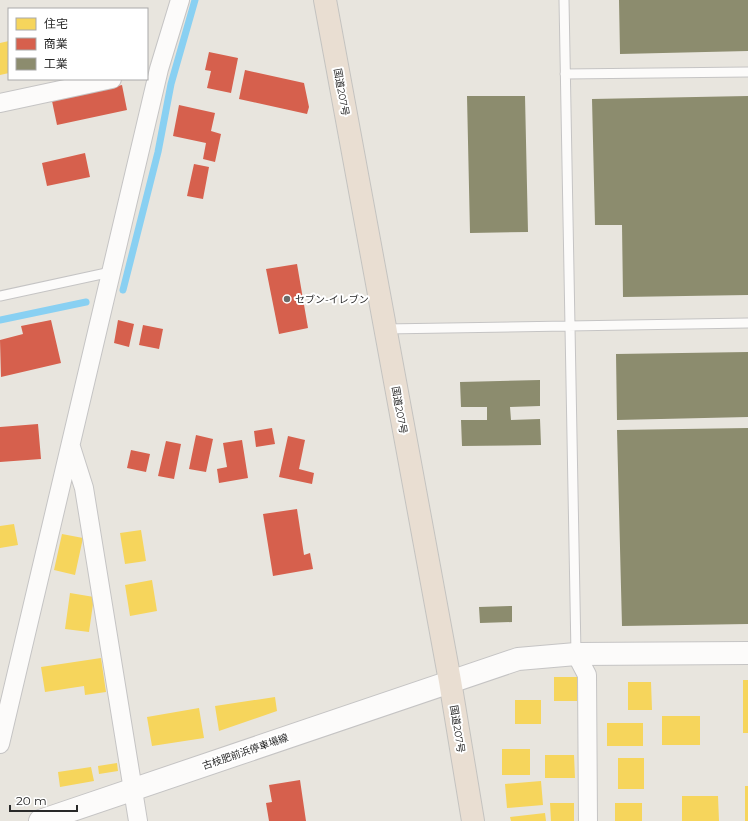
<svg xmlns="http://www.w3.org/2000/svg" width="748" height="821" font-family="Montserrat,'Noto Sans JP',sans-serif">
<rect width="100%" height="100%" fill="#e8e5de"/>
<!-- homes -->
<path fill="#f6d55c" d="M 9,41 L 9,73 L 0,75 L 0,43 Z
M 14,524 L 18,545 L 0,548 L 0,526 Z
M 141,530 L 146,561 L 125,564 L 120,533 Z
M 62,534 L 83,538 L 75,575 L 54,570 Z
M 152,580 L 157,611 L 130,616 L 125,585 Z
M 70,593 L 94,597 L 89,632 L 65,629 Z
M 101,658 L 106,692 L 85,695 L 84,686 L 45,692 L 41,667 Z
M 554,677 L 577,677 L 577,701 L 554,701 Z
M 743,680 L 748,680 L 748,733 L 743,733 Z
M 628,682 L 651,682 L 652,710 L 628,710 Z
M 275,697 L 277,711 L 219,731 L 215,706 Z
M 515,700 L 541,700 L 541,724 L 515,724 Z
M 199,708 L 204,738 L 152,746 L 147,717 Z
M 662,716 L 700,716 L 700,745 L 662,745 Z
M 607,723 L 643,723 L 643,746 L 607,746 Z
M 502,749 L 530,749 L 530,775 L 502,775 Z
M 545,755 L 574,755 L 575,778 L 545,778 Z
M 618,758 L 644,758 L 644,789 L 618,789 Z
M 117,763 L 118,771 L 99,774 L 98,766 Z
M 91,767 L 94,781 L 60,787 L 58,772 Z
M 541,781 L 543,805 L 507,808 L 505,784 Z
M 745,786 L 748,786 L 748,821 L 745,821 Z
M 682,796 L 718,796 L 719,821 L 682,821 Z
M 550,803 L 574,803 L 574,821 L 551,821 Z
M 615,803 L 642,803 L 642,821 L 615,821 Z
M 545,813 L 546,821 L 511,821 L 510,817 Z"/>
<!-- shops -->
<path fill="#d6604d" d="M 209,52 L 238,58 L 231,93 L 207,88 L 211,71 L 205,70 Z
M 245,70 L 304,83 L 309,107 L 307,114 L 239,99 Z
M 122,85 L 127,110 L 57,125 L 52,101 Z
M 179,105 L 215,113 L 211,131 L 221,134 L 215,162 L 203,159 L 206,143 L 173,136 Z
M 85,153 L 90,177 L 47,186 L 42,163 Z
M 194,164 L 209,167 L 203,199 L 187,196 Z
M 297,264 L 308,328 L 279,334 L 266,269 Z
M 51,320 L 61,363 L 1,377 L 0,340 L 23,334 L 21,326 Z
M 118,320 L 134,324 L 129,347 L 114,343 Z
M 143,325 L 163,329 L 159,349 L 139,345 Z
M 38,424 L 41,459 L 0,462 L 0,427 Z
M 272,428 L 275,444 L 256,447 L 254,431 Z
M 196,435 L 213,439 L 206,472 L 189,469 Z
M 288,436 L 305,440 L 299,469 L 314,473 L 312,484 L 279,477 Z
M 242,440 L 248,478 L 219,483 L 217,469 L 227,467 L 223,443 Z
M 166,441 L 181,444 L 174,479 L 158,476 Z
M 131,450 L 150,454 L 146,472 L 127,468 Z
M 297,509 L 304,555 L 310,553 L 313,569 L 273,576 L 263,514 Z
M 300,780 L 306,821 L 269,821 L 266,803 L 272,802 L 269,785 Z"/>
<!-- industry -->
<path fill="#8c8c6e" d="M 619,0 L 748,0 L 748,51 L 620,54 Z
M 467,96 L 525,96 L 528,232 L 470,233 Z
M 748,96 L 748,295 L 623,297 L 622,225 L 595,225 L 592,99 Z
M 748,352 L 748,417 L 617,420 L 616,354 Z
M 540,380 L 540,406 L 510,407 L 511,420 L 540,419 L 541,445 L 462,446 L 461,420 L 487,420 L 487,407 L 461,407 L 460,382 Z
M 748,428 L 748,624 L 622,626 L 617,430 Z
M 512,606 L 512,622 L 480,623 L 479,607 Z"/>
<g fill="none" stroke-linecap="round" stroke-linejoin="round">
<!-- stream -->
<path stroke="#89d0f2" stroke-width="7" d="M 123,290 L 158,152 L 171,84 L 195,0
M 0,320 L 86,302"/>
<!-- lane casing -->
<g stroke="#c5c4c4" stroke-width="11">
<path id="lane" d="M 564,0 L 576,654
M 565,74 L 748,72
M 0,296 L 111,272
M 385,329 L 748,323"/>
</g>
<!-- street casing -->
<g stroke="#c5c4c4" stroke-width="20">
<path id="street" d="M 0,103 L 112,79
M 71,447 L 84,488 L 138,821
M 576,654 L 587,675 L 588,821
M 0,744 L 159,69 L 180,0"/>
</g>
<!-- secondary casing -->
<g stroke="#c5c4c4" stroke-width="24">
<path id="secondary" d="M 40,821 L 518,659 L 576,654 L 748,653"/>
</g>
<!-- highway casing -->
<g stroke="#c4c3c0" stroke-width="24">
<path id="highway" d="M 325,0 L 450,681 L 473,821"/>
</g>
<!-- lane -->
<use href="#lane" stroke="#fcfbfa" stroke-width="9"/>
<!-- street -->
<use href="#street" stroke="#fcfbfa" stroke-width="18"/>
<!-- secondary -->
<use href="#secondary" stroke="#fcfbfa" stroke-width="22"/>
<!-- highway -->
<use href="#highway" stroke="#e9ded2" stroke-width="22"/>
</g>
<!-- markers -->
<circle fill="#6c6b68" stroke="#fff" stroke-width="1.5" cx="287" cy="299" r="4"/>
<g text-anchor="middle" stroke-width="4" stroke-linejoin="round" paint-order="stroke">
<!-- street labels -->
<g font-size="10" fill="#292929" stroke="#fff">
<text transform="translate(342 92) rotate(80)" y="4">国道207号</text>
<text transform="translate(400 410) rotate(80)" y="4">国道207号</text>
<text transform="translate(458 729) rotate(81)" y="4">国道207号</text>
<text transform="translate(245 751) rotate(-19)" y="4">古枝肥前浜停車場線</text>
</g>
<!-- poi labels -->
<g font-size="10" fill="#292929" stroke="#fff" text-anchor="start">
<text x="295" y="303">セブン-イレブン</text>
</g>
</g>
<!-- legend -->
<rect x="8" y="8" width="140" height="72" fill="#ffffff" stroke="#a9a9a9"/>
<rect x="16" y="18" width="20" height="12" fill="#f6d55c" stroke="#a9a9a9"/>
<text x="44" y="28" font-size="12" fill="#292929">住宅</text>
<rect x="16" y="38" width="20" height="12" fill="#d6604d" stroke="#a9a9a9"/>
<text x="44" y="48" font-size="12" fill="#292929">商業</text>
<rect x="16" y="58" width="20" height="12" fill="#8c8c6e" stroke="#a9a9a9"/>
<text x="44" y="68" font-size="12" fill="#292929">工業</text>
<!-- scale -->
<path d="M10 805v6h67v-6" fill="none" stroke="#292929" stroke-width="2"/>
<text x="16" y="805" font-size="12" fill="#292929" stroke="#ffffff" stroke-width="3" paint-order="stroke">20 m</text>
</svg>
